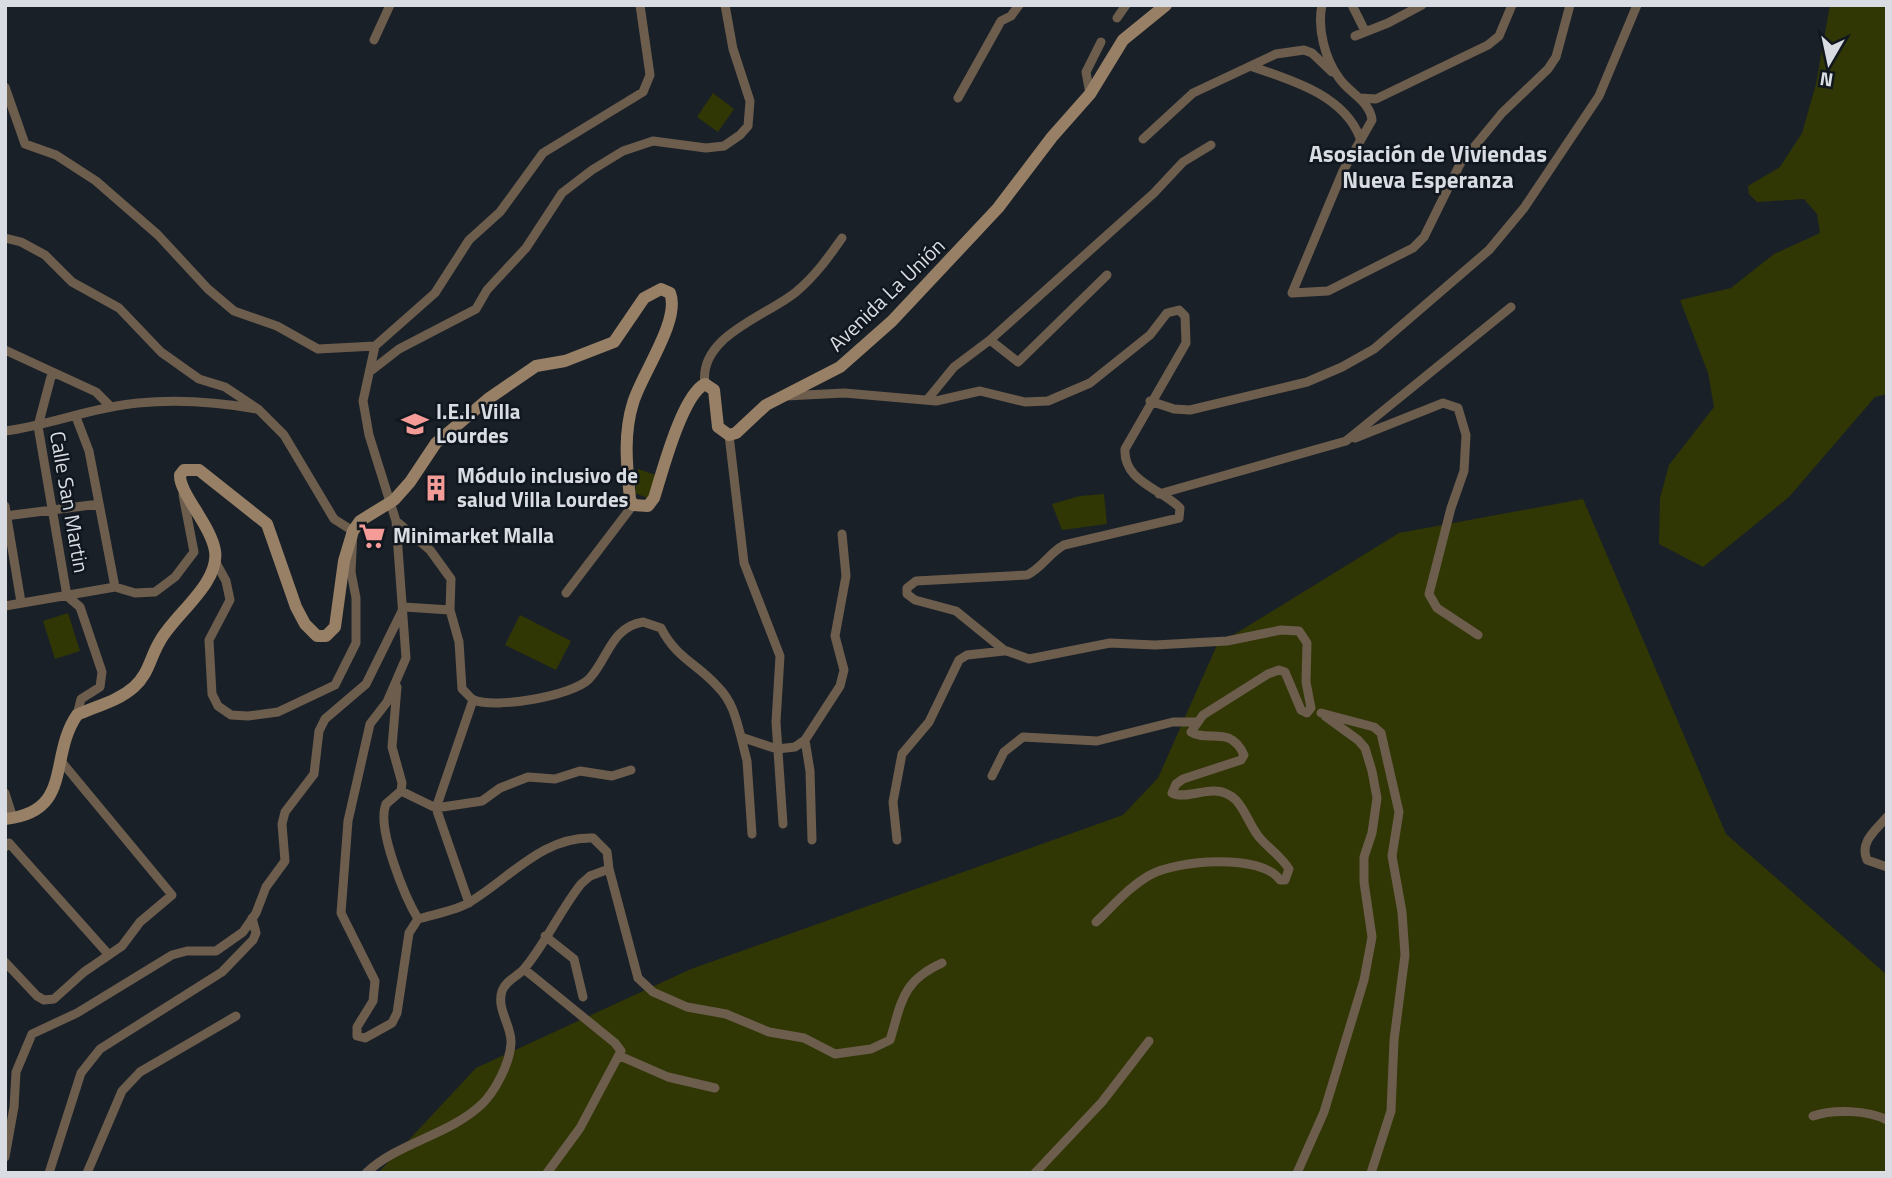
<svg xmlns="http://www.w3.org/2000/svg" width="1892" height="1178" font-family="'Titillium Web',sans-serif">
<rect width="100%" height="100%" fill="#1a2028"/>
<!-- green -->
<path fill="#303604" d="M 1830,5 L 1887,5 L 1887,394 L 1875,397 L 1789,497 L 1703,567 L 1659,544 L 1660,498 L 1669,465 L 1714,407 L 1708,373 L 1680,300 L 1731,288 L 1774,254 L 1820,233 L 1817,214 L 1804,199 L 1757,202 L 1749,194 L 1748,186 L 1780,167 L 1802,133 L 1816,84 Z
M 713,93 L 734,109 L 718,132 L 697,117 Z
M 638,469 L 656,475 L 654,494 L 647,498 L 635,493 Z
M 1104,494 L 1107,524 L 1062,530 L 1052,504 L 1080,496 Z
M 1583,499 L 1726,834 L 1887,975 L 1887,1173 L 378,1173 L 476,1068 L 691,969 L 1123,815 L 1158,778 L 1217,645 L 1399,533 Z
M 68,613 L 80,651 L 55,659 L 43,621 Z
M 520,615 L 571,641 L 556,670 L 505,645 Z"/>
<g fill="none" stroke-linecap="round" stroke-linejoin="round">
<!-- minor -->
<path stroke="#6c5d4d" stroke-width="9" d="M 1322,5 C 1317,28 1325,59 1339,78 C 1349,93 1370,101 1372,120 L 1343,171 L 1292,293 L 1328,291 L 1413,248 L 1424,237 L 1460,164 L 1502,113 L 1548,69 L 1556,57 L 1570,5
M 1352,5 L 1365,31
M 1117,18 L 1126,5
M 1355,36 L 1388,23 L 1422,5
M 374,40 L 390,5
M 1250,66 C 1291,80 1344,95 1360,138
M 5,87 L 25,144 L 56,155 L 96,181 L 158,235 L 208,289 L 234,311 L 277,326 L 318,349 L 375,346 L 363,401 L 369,435 L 396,521 L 406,658 L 387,702 L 370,724 L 348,821 L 341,913 L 375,981 L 373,1001 L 357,1027 L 357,1036 L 365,1038 L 392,1023 L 397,1013 L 409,933 L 418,919 C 434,914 456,911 470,902 C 510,878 543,836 593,838 L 607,852 L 609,869 L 590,876 L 581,884 C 561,909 544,946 524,969 C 517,977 506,980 502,991 C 496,1009 512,1026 511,1043 C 510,1063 495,1092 481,1105 C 447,1136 399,1142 366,1173
M 1090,94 L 1086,72 L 1101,42
M 958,98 L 1001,21 L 1011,16 L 1019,5
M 1360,98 L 1376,99 L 1488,45 L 1499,36 L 1512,5
M 1143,139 L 1193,93 L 1276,54 L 1304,50 L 1312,53 L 1332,72
M 5,238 L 21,242 L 45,255 L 72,282 L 119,308 L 161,352 L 199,379 L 225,387 L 258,409 L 284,435 L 334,519 L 353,531 L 351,572 L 356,598 L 356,643 L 335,685 L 278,712 L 248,716 L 231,715 L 218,706 L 212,694 L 209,640 L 230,600 L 226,581 L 215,561
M 990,340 L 1018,362 L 1107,275
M 375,346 L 435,293 L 469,240 L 500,212 L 543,153 L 643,92 L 650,75 L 640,5
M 5,350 L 96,392 L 111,407
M 372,370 L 399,349 L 476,309 L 487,290 L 526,248 L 562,193 L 592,170 L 623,151 L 653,141 L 706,148 L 724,146 L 740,135 L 748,126 L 750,101 L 733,49 L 725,5
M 52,373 L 38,426 L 67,596 L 80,607 L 102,672 L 100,687 L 81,699 L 77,715
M 705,384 C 698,336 767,316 796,292 C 815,276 828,258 842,238
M 786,396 L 844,393 L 936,401 L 980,391 L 1025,402 L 1048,401 L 1090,383 L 1150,335 L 1167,313 L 1179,310 L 1185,316 L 1186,343 L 1125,449 C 1123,482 1162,489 1180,508 L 1179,518 L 1064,545 C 1049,553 1042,568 1027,575 L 916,581 L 907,588 L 907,594 L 915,600 L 956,611 L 1004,650 L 1029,659 L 1110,643 L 1155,645 L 1227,641 L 1281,630 L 1299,631 L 1307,643 L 1306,682 L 1311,708
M 927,400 L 954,367 L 990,340 L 1154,193 L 1183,162 L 1211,145
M 1150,401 L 1174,409 L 1190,410 L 1307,382 L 1342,367 L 1374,349 L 1489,250 L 1524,208 L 1599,96 L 1637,5
M 76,417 L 89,451 L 115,587
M 5,431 C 50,425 93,407 138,403 C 177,399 218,402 257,409
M 729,435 L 744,563 L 780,656 L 776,722 L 783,824
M 1355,438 L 1443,403 L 1458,408 L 1466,435 L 1464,471 L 1451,508 L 1429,594 L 1437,608 L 1478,635
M 1159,494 L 1346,441 L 1511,307
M 5,506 L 21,602
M 5,516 L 99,504
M 396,521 L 430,550 L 451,579 L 450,610 L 459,642 L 462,689 C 466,692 470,698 474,700 C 496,709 572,696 589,679 C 608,659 611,627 643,622 L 661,628 C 676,658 698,664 718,687 C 732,701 736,718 741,737 L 777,749 L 795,747 L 805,740 L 840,686 L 844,670 L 835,636 L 846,576 L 842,534
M 566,593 L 633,505
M 5,606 L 115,587 L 135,593 L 155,592 L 175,577 L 194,552 L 183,495
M 397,687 L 392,747 L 402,783 L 401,791 L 386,804 C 376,828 405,897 418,919
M 1321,713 L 1374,727 L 1381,733 L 1399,812 L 1392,856 L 1402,912 L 1405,955 L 1394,1040 L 1391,1111 L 1371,1173
M 741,737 L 747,761 L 752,834
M 805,740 L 810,771 L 812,840
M 992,776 L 1004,752 L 1023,737 L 1097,741 L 1173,722 L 1197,722
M 401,791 L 436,808 L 482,801 L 500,788 L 528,777 L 555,779 L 580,771 L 612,776 L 631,770
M 5,793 L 13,818
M 1887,817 C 1876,830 1859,842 1867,860 L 1887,867
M 897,840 L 893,802 L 902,754 L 929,722 L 959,660 L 967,655 L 1004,651
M 5,847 L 9,843 L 109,955
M 609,869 L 638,978 L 653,992 L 687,1007 L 726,1014 L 769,1032 L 804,1038 L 835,1054 L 871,1049 L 890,1040 C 902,1001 902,981 942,963
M 469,903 L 436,808 L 473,700
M 1096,922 C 1113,906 1130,886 1150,875 C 1177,860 1261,853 1280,880 L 1285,880 L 1289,869 C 1281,856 1268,848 1259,837 C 1245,820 1242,792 1215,791 C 1202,790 1183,799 1172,793 L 1176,784 L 1183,779 L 1241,760 L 1244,755 C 1230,724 1207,743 1191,732 L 1203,715 L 1268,674 L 1279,670 L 1285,672 L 1301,710 L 1307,713 L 1311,708
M 545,936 L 574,959 L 583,997
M 5,962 L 37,996 L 44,1000 L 54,999 L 84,972 L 122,946 L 140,922 L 172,895 L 60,760
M 524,969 L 615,1043 L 621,1051 L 580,1128 L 547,1173
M 620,1056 L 668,1077 L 715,1088
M 1813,1116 C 1833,1109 1868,1110 1887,1120
M 5,1157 L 14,1107 L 16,1072 L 32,1034 L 77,1013 L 172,955 L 187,951 L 216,951 L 243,932 L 256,913 L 266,887 L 285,861 L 282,824 L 285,812 L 314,774 L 319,731 L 325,719 L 366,684 L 404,607 L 450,610
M 49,1173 L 81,1073 L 100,1049 L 222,972 L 253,940 L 256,933 L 252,918
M 87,1173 L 122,1091 L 140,1072 L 236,1016
M 1035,1173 L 1102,1102 L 1149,1041
M 1297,1173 L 1324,1112 L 1364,980 L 1372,937 L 1364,882 L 1364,857 L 1372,833 L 1377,798 L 1372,771 L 1365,748 L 1358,740 L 1325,716"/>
<!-- secondary -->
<path stroke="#988066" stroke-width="12" d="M 5,819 C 74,812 48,757 77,715 C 96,706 117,702 134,687 C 149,674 150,657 160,641 C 174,615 220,583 215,551 C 211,525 179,493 180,475 L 184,470 L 199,470 L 267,524 L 296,607 L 305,624 L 317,636 L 326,636 L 335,627 L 344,561 L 353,531 L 360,521 L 394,500 L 410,482 L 436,443 L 488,399 L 536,366 L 565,361 L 614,342 L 644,298 L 661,289 L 670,293 C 681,320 641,375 633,403 C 623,435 627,467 630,499 L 633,505 L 648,506 L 654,498 C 662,473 682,395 705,384 L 714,390 L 718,427 L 729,435 L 736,433 L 766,405 L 840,367 L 892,321 L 998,208 L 1052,137 L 1090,94 L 1123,40 L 1166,5"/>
</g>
<!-- icons -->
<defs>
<g id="school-bare" transform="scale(2.1)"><path d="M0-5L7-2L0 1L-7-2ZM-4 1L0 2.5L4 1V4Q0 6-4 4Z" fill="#f59b98" stroke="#11171e" stroke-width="2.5" paint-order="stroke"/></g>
<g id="building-bare" transform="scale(2.1)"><path d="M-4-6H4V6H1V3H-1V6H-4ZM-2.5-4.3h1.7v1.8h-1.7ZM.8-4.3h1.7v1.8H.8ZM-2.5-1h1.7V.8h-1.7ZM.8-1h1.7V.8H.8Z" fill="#f59b98" stroke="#11171e" stroke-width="2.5" paint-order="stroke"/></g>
<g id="supermarket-bare" transform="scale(2.1)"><path d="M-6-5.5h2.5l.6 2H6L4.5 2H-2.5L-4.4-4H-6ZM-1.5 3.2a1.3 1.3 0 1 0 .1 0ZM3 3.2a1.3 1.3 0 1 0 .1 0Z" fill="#f59b98" stroke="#11171e" stroke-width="2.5" paint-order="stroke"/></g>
</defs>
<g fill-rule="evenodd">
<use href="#school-bare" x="415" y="424"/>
<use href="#building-bare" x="436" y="488"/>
<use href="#supermarket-bare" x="372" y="536"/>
</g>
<g text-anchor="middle" stroke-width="5" stroke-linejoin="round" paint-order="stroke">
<!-- street labels -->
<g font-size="21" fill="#d9dde3" stroke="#11171e">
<text transform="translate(887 295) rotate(-44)" y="7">Avenida La Unión</text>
<text transform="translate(69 502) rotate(80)" y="7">Calle San Martin</text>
</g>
<!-- poi labels -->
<g font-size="21" font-weight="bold" fill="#d9dde3" stroke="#11171e" text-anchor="start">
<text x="436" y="419">I.E.I. Villa<tspan x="436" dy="24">Lourdes</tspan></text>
<text x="457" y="483">Módulo inclusivo de<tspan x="457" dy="24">salud Villa Lourdes</tspan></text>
<text x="393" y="543">Minimarket Malla</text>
</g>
<!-- neighbourhood labels -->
<g font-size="23" font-weight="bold" fill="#d9dde3" stroke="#11171e">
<text x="1428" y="162">Asosiación de Viviendas<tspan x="1428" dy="26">Nueva Esperanza</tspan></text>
</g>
</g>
<!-- border -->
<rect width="1892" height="1178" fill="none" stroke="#d9dde3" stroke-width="14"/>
<!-- north arrow -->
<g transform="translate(1829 63) rotate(189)" stroke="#11171e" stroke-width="5" paint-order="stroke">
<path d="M0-5L12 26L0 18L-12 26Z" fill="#d9dde3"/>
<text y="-10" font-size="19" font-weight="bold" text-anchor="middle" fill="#d9dde3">N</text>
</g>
</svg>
